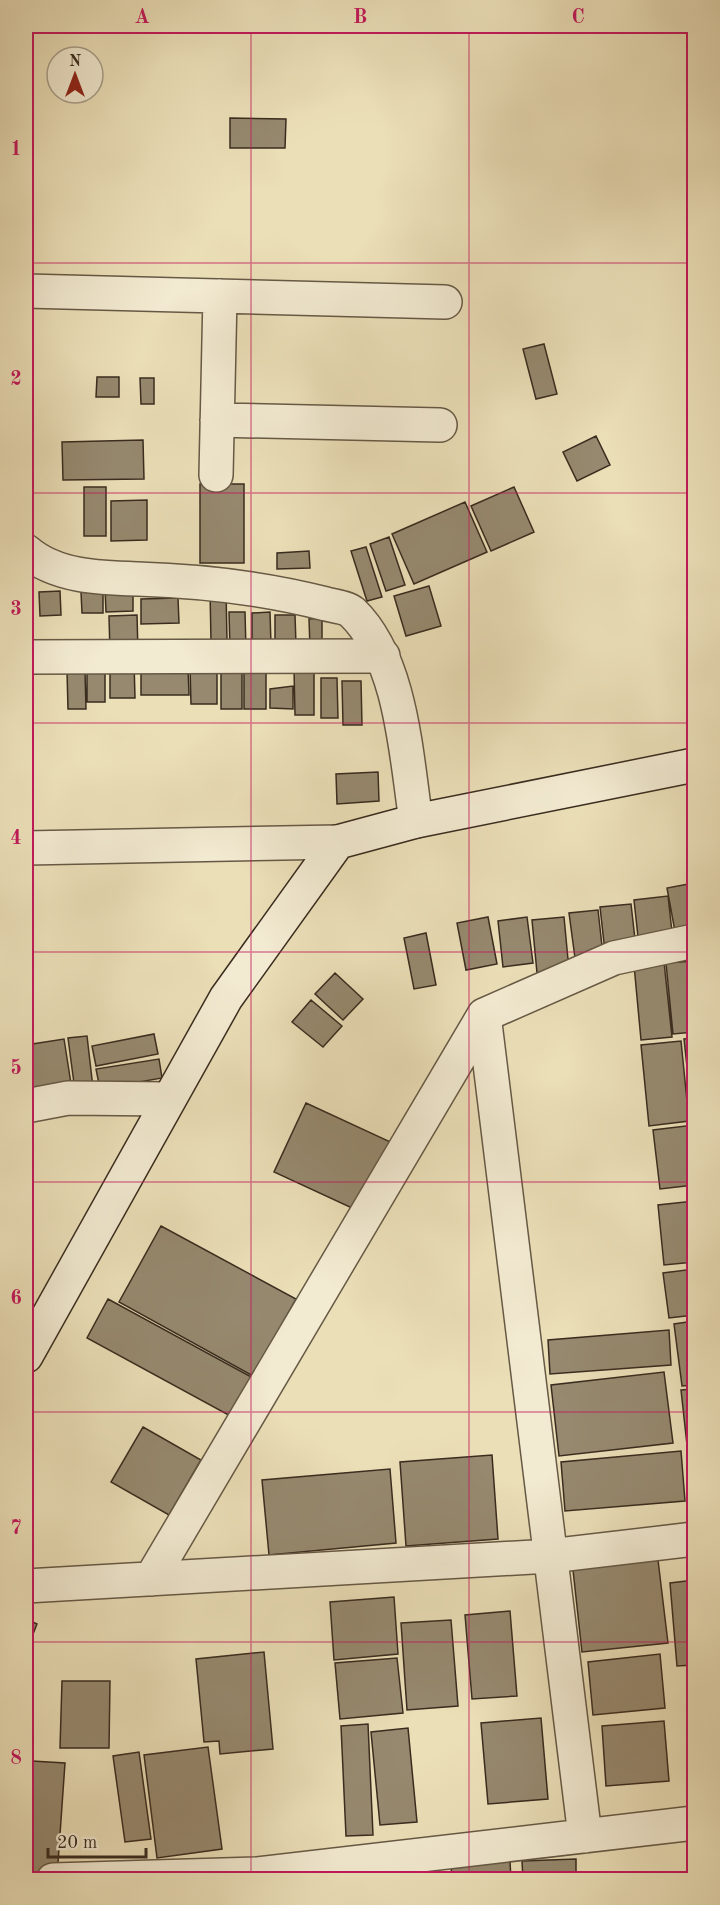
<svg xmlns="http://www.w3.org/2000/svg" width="720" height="1905" font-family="'Old Standard TT',serif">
<rect width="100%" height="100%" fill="#ebdfb8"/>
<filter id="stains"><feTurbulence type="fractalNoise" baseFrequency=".00333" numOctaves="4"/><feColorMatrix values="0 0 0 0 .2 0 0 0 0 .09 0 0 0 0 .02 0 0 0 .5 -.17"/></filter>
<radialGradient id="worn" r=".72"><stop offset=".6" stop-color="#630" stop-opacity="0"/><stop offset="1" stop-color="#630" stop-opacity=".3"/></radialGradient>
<!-- building -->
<path fill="#96896f" stroke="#392c1f" stroke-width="1.5" d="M 230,118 L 286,119 L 285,148 L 230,148 Z
M 544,344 L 557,394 L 536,399 L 523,349 Z
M 97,377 L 119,377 L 119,397 L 96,397 Z
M 140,378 L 154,378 L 154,404 L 141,404 Z
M 596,436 L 610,465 L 577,481 L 563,452 Z
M 143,440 L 144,479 L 63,480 L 62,442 Z
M 200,484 L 244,484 L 244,563 L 200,563 Z
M 84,487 L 106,487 L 106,536 L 84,536 Z
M 514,487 L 534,532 L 491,551 L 471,506 Z
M 147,500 L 147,540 L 111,541 L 111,501 Z
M 465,502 L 487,552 L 414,584 L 392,534 Z
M 389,537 L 405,585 L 386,591 L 370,544 Z
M 366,547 L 382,597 L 367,601 L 351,551 Z
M 309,551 L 310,568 L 277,569 L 277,553 Z
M 429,586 L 441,626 L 406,636 L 394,596 Z
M 105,589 L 133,589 L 133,611 L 106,612 Z
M 60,591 L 61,615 L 40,616 L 39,592 Z
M 210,591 L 226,591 L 227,640 L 211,641 Z
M 81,592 L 103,592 L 103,613 L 82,613 Z
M 178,598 L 179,623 L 141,624 L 141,599 Z
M 229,612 L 245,612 L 246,650 L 230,650 Z
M 270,612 L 271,645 L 252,646 L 252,613 Z
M 137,615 L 138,652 L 110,653 L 109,616 Z
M 275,615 L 295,615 L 296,645 L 275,646 Z
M 322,618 L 322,648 L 310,648 L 309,619 Z
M 221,660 L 242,660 L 242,709 L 221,709 Z
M 110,661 L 134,661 L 135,698 L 110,698 Z
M 266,663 L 266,709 L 244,709 L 244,664 Z
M 87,664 L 105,664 L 105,702 L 87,702 Z
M 190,666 L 217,666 L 217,704 L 191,704 Z
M 141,668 L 188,668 L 189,695 L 141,695 Z
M 294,669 L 314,669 L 314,715 L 295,715 Z
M 67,671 L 85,671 L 86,709 L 68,709 Z
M 321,678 L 337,678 L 338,718 L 321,718 Z
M 342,681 L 361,681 L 362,725 L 343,725 Z
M 293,686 L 293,709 L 270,708 L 270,689 Z
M 378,772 L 379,801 L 337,804 L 336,774 Z
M 694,883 L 694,934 L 676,937 L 667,888 Z
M 668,896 L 673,941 L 639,946 L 634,900 Z
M 631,904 L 636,948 L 605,952 L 600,907 Z
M 598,910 L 603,955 L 575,958 L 569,913 Z
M 488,917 L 497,964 L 466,970 L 457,923 Z
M 527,917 L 533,963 L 503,967 L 498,921 Z
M 564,917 L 569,970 L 537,973 L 532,920 Z
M 426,933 L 436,985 L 414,989 L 404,938 Z
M 694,961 L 694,1032 L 673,1034 L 666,963 Z
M 664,962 L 672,1037 L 641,1040 L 634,965 Z
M 335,973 L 363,999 L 343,1020 L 315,994 Z
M 311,1000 L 342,1026 L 323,1047 L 292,1022 Z
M 154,1034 L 158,1054 L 96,1066 L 92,1046 Z
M 87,1036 L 93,1088 L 75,1091 L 68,1038 Z
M 694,1038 L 694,1123 L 693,1123 L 684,1039 Z
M 64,1039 L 72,1090 L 26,1097 L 26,1045 Z
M 681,1041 L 689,1121 L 649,1126 L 641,1045 Z
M 159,1059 L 162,1078 L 100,1089 L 96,1069 Z
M 306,1103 L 397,1145 L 365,1214 L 274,1172 Z
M 694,1125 L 694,1185 L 660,1189 L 653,1130 Z
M 694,1201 L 694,1262 L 664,1265 L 658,1205 Z
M 161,1226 L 296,1299 L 253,1376 L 119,1302 Z
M 694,1269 L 694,1315 L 669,1318 L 663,1273 Z
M 108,1299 L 255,1379 L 234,1418 L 87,1338 Z
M 694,1321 L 694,1385 L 682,1386 L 674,1324 Z
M 669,1330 L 671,1365 L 550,1374 L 548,1340 Z
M 664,1372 L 673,1443 L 559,1456 L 551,1385 Z
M 694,1389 L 694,1445 L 687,1445 L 681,1390 Z
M 143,1427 L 201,1460 L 169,1515 L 111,1482 Z
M 681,1451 L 685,1501 L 565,1511 L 561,1462 Z
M 492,1455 L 498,1539 L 406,1546 L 400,1462 Z
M 390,1469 L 396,1543 L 269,1555 L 262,1480 Z
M 658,1560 L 668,1643 L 582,1652 L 573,1570 Z
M 694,1580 L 694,1665 L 677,1666 L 670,1583 Z
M 394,1597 L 398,1654 L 334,1660 L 330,1602 Z
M 510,1611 L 517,1696 L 472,1699 L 465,1615 Z
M 26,1619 L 37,1624 L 26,1652 Z
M 451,1620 L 458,1706 L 407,1710 L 401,1623 Z
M 264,1652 L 273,1749 L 220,1754 L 219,1741 L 204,1742 L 196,1659 Z
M 660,1654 L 665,1708 L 593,1715 L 588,1662 Z
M 397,1658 L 403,1713 L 340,1719 L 335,1663 Z
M 62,1681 L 110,1681 L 109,1748 L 60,1748 Z
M 541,1718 L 548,1799 L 488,1804 L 481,1723 Z
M 664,1721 L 669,1781 L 606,1786 L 602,1726 Z
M 368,1724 L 373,1835 L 346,1836 L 341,1726 Z
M 408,1728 L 417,1822 L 380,1825 L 371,1732 Z
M 208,1747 L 222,1849 L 157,1858 L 144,1755 Z
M 139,1752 L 151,1839 L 125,1842 L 113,1756 Z
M 32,1761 L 65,1763 L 57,1877 L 26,1875 Z
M 576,1859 L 576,1880 L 523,1880 L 522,1861 Z
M 510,1861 L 511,1880 L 452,1880 L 451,1865 Z"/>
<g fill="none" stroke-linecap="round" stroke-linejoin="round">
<!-- minor casing -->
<g stroke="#665945" stroke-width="36">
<path id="minor" d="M 26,291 L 445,302
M 217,420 L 440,425
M 216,475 L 220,296
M 26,551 C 56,577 100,578 138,579 C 202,581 264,588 326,604 C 333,606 346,607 352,612 C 402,660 406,756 416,821
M 484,1015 L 585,1836
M 26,1106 L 68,1098 L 169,1099
M 151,1579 L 484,1015 L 614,958 L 694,941
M 26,1586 L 550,1556 L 694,1539
M 53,1880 L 258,1874 L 694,1823"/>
</g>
<!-- tertiary casing -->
<g stroke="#665945" stroke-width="36">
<path id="tertiary" d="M 26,657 L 383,656
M 26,848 L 338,842"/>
</g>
<!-- secondary casing -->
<g stroke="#392c1f" stroke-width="36">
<path id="secondary" d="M 26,1356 L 226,998 L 338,842 L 416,821 L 694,765"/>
</g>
<!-- minor -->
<use href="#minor" stroke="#f2ead1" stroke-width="33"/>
<!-- tertiary -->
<use href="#tertiary" stroke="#f2ead1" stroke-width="33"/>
<!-- secondary -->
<use href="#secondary" stroke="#f2ead1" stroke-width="33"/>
</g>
<!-- grid -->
<path fill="none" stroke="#c2185b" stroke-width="1.5" stroke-opacity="0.55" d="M 251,26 L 251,1880M 469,26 L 469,1880M 26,263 L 694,263M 26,493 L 694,493M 26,723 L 694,723M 26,952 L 694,952M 26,1182 L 694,1182M 26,1412 L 694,1412M 26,1642 L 694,1642"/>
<!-- margin -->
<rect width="720" height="1905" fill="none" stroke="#ebdfb8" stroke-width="66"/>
<!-- north arrow -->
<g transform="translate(75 75)"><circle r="28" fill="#f2ead1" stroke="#a89e8a" stroke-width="1.5"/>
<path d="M0-4.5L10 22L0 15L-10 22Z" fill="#8f2418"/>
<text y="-9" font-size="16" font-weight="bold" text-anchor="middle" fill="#392c1f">N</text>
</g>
<!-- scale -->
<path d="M48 1848v9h98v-9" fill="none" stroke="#392c1f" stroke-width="3"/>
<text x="57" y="1848" font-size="18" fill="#392c1f" stroke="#f2ead1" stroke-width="4.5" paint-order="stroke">20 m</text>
<rect x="33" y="33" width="654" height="1839" fill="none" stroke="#c2185b" stroke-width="2"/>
<g font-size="20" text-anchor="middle" font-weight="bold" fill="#c2185b">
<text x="142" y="23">A</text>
<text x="360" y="23">B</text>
<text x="578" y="23">C</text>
<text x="16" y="155">1</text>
<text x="16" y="385">2</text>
<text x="16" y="615">3</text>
<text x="16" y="844">4</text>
<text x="16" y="1074">5</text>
<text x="16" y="1304">6</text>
<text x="16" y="1534">7</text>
<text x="16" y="1764">8</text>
</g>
<rect width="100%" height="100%" filter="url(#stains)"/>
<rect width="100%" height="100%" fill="url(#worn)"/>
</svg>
